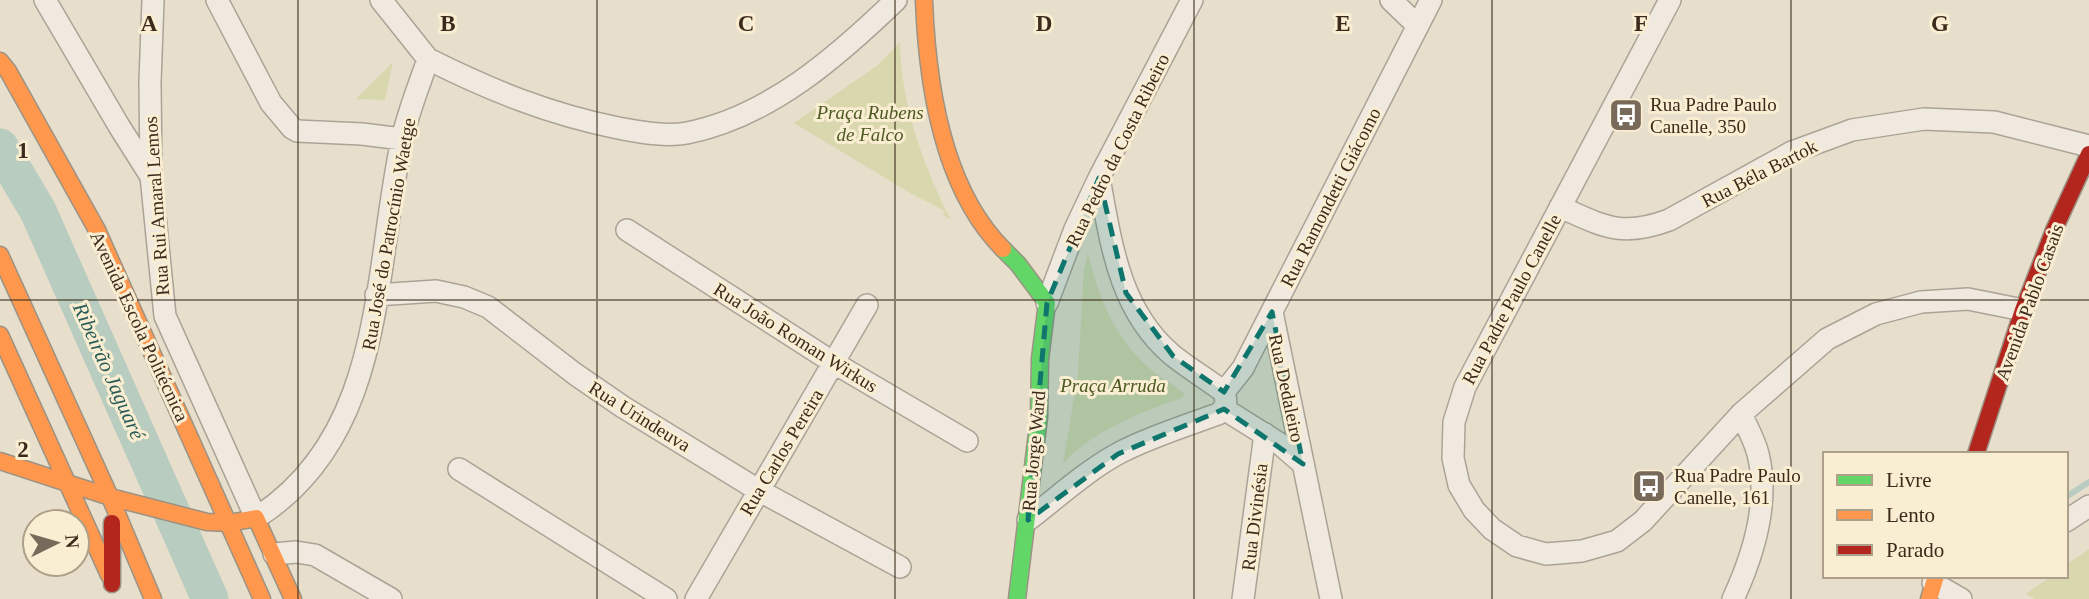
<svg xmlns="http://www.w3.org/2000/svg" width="2089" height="599" font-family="Georgia,serif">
<rect width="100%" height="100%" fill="#e7dfcc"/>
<!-- green -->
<path fill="#d8d7ad" d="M 900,42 C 901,105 923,165 951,220 L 943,215 L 945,211 L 910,193 L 794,123 L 878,65 Z
M 393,62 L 385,100 L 356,99 Z
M 1088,254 C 1099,298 1114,337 1149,368 C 1160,378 1174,384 1185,394 L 1182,398 C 1144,410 1089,433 1063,464 L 1078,373 L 1084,270 Z
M 2089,549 L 2089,599 L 2034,599 L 2026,594 L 2051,576 L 2066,576 L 2066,565 Z"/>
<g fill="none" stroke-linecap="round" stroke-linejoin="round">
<!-- stream -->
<path stroke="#b8ccbf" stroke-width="6" d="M 2066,497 L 2089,482"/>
<!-- river -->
<path stroke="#b8ccbf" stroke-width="37" d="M 0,147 L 38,211 L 210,599"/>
<!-- street casing -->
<g stroke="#aca396" stroke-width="24">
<path id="street" d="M 45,0 L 119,126 L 150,175
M 153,0 L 150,82 L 151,176 L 165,316 L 256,518 C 386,435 373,274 402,140 C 408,112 419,86 428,59 C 492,91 549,114 618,128 C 641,132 665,137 687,133 C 769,117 838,56 896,0
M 217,0 L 271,103 L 292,128 L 297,131 L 362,134 L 402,139
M 381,0 L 428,59
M 1391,0 L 1418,26
M 1670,0 L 1465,387 L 1454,422 L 1453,458 L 1459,485 L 1474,510 L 1492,529 L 1517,546 L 1546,554 L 1582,551 L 1617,541 L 1643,521 L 1741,414 L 1827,339 L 1876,314 L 1921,302 L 1968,299 L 2023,310
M 1560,207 C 1603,226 1621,238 1669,220 L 1792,152 L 1852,130 L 1924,119 L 1994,122 L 2089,146
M 627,230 L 834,363 L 967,441
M 376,295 L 436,291 L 464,297 L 488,307 L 575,374 L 623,407 L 758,490 L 900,567
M 1047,303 L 1075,229 L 1099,178 L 1192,0
M 1272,312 L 1331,599
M 1224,392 L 1243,368 L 1431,0
M 1224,409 L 1280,444 L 1303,464
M 459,469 L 666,599
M 1028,520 C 1058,497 1087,470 1121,452 C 1152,436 1185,426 1218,414 C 1227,407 1227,402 1224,392 C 1207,379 1188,368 1171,354 C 1119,309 1111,243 1099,178
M 2066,521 L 2089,506
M 274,554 L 296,552 L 315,555 L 391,599
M 1933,583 L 1961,599
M 696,599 L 867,305
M 1243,599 L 1265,434
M 1733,599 C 1753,556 1770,502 1758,454 C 1755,441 1747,427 1741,414"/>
</g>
<!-- fast casing -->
<g stroke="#9c9385" stroke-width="19">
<path id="fast" d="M 1003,249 L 1018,264 L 1047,303 L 1040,359 L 1039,417 L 1017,599"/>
</g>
<!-- slow casing -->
<g stroke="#9c9385" stroke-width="19">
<path id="slow" d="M 924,0 C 927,82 942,188 1003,249
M 0,61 L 8,71 L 97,230 L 262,599
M 0,255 L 110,497 L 153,599
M 0,335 L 109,575
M 0,461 L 110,497 L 207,522 L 229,523 L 256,518 L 293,599
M 1929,599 L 1936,576"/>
</g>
<!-- jam casing -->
<g stroke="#9c9385" stroke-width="19">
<path id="jam" d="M 1976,454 L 2023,310 L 2054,230 L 2089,154
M 112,523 L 112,584"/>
</g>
<!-- street -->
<use href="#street" stroke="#efe9df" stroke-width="21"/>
<!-- fast -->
<use href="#fast" stroke="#63d668" stroke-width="16"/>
<!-- slow -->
<use href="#slow" stroke="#ff974d" stroke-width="16"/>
<!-- jam -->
<use href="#jam" stroke="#b3261e" stroke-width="16"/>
</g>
<!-- marked area -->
<path fill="#0f766e" fill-opacity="0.2" stroke="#0f766e" stroke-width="5" stroke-dasharray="14 9" stroke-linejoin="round" d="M 1099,178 L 1126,293 L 1173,356 L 1224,392 L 1272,312 L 1303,464 L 1224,409 L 1118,454 L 1028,520 L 1047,303 Z"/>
<!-- grid -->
<path fill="none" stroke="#3c2b1c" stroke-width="2" stroke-opacity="0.55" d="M 298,0 L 298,599M 597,0 L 597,599M 895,0 L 895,599M 1194,0 L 1194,599M 1492,0 L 1492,599M 1791,0 L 1791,599M 0,300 L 2089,300"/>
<!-- icons -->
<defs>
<g id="bus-square" transform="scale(1.75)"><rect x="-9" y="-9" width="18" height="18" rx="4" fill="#786a5a" stroke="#f9edd2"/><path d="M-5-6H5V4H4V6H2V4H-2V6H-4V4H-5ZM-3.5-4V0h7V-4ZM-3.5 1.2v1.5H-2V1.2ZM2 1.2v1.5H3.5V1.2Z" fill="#fff"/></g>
</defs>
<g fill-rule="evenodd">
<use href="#bus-square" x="1626" y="115"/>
<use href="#bus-square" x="1649" y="486"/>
</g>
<g text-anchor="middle" stroke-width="6" stroke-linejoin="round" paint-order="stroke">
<!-- poi labels -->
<g font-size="19" fill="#3c2b1c" stroke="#f9edd2" text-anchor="start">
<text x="1650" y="111">Rua Padre Paulo<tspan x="1650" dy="22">Canelle, 350</tspan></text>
<text x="1674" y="482">Rua Padre Paulo<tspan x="1674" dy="22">Canelle, 161</tspan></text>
</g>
<!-- park labels -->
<g font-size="19" font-style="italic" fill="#4c5a21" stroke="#f9edd2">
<text x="870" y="119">Praça Rubens<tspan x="870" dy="22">de Falco</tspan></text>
<text x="1113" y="392">Praça Arruda</text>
</g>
<!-- street labels -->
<g font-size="19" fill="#3c2b1c" stroke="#f9edd2">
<text transform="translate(1117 150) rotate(-64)" y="7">Rua Pedro da Costa Ribeiro</text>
<text transform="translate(1759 173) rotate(-27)" y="7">Rua Béla Bartok</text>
<text transform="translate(1330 197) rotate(-63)" y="7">Rua Ramondetti Giácomo</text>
<text transform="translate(156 206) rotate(-94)" y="7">Rua Rui Amaral Lemos</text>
<text transform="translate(388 234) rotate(-80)" y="7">Rua José do Patrocínio Waetge</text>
<text transform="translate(1511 299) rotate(-62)" y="7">Rua Padre Paulo Canelle</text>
<text transform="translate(2029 302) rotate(-70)" y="7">Avenida Pablo Casais</text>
<text transform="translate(140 326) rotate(65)" y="7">Avenida Escola Politécnica</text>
<text transform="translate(796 337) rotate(32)" y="7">Rua João Roman Wirkus</text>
<text transform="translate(1287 388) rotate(78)" y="7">Rua Dedaleiro</text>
<text transform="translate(640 416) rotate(32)" y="7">Rua Urindeuva</text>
<text transform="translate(1033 451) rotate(-85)" y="7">Rua Jorge Ward</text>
<text transform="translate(781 452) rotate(-59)" y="7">Rua Carlos Pereira</text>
<text transform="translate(1254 517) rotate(-83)" y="7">Rua Divinésia</text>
</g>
<!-- water labels -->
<g font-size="21" font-style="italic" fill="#2a5d59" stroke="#f9edd2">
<text transform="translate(109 371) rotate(66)" y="7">Ribeirão Jaguaré</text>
</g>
</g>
<g font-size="23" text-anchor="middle" font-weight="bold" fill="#3c2b1c" stroke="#f9edd2" stroke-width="6" stroke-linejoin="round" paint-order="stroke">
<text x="149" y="31">A</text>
<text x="448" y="31">B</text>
<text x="746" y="31">C</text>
<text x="1044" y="31">D</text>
<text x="1343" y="31">E</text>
<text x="1641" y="31">F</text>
<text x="1940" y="31">G</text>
<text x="23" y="158">1</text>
<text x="23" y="457">2</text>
</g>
<!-- legend -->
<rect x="1823" y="452" width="245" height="126" fill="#f9edd2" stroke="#ad9f89" stroke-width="2"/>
<rect x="1837" y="475" width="35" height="10" fill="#63d668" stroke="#ad9f89" stroke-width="2"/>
<text x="1886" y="487" font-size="21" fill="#3c2b1c">Livre</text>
<rect x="1837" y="510" width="35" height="10" fill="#ff974d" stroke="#ad9f89" stroke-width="2"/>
<text x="1886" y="522" font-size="21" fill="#3c2b1c">Lento</text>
<rect x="1837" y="545" width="35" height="10" fill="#b3261e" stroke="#ad9f89" stroke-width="2"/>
<text x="1886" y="557" font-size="21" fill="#3c2b1c">Parado</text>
<!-- north arrow -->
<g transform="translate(56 543) rotate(85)"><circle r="33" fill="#f9edd2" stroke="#ad9f89" stroke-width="2"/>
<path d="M0-5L12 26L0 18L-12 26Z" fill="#786a5a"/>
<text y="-10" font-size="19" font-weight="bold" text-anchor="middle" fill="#3c2b1c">N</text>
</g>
</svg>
